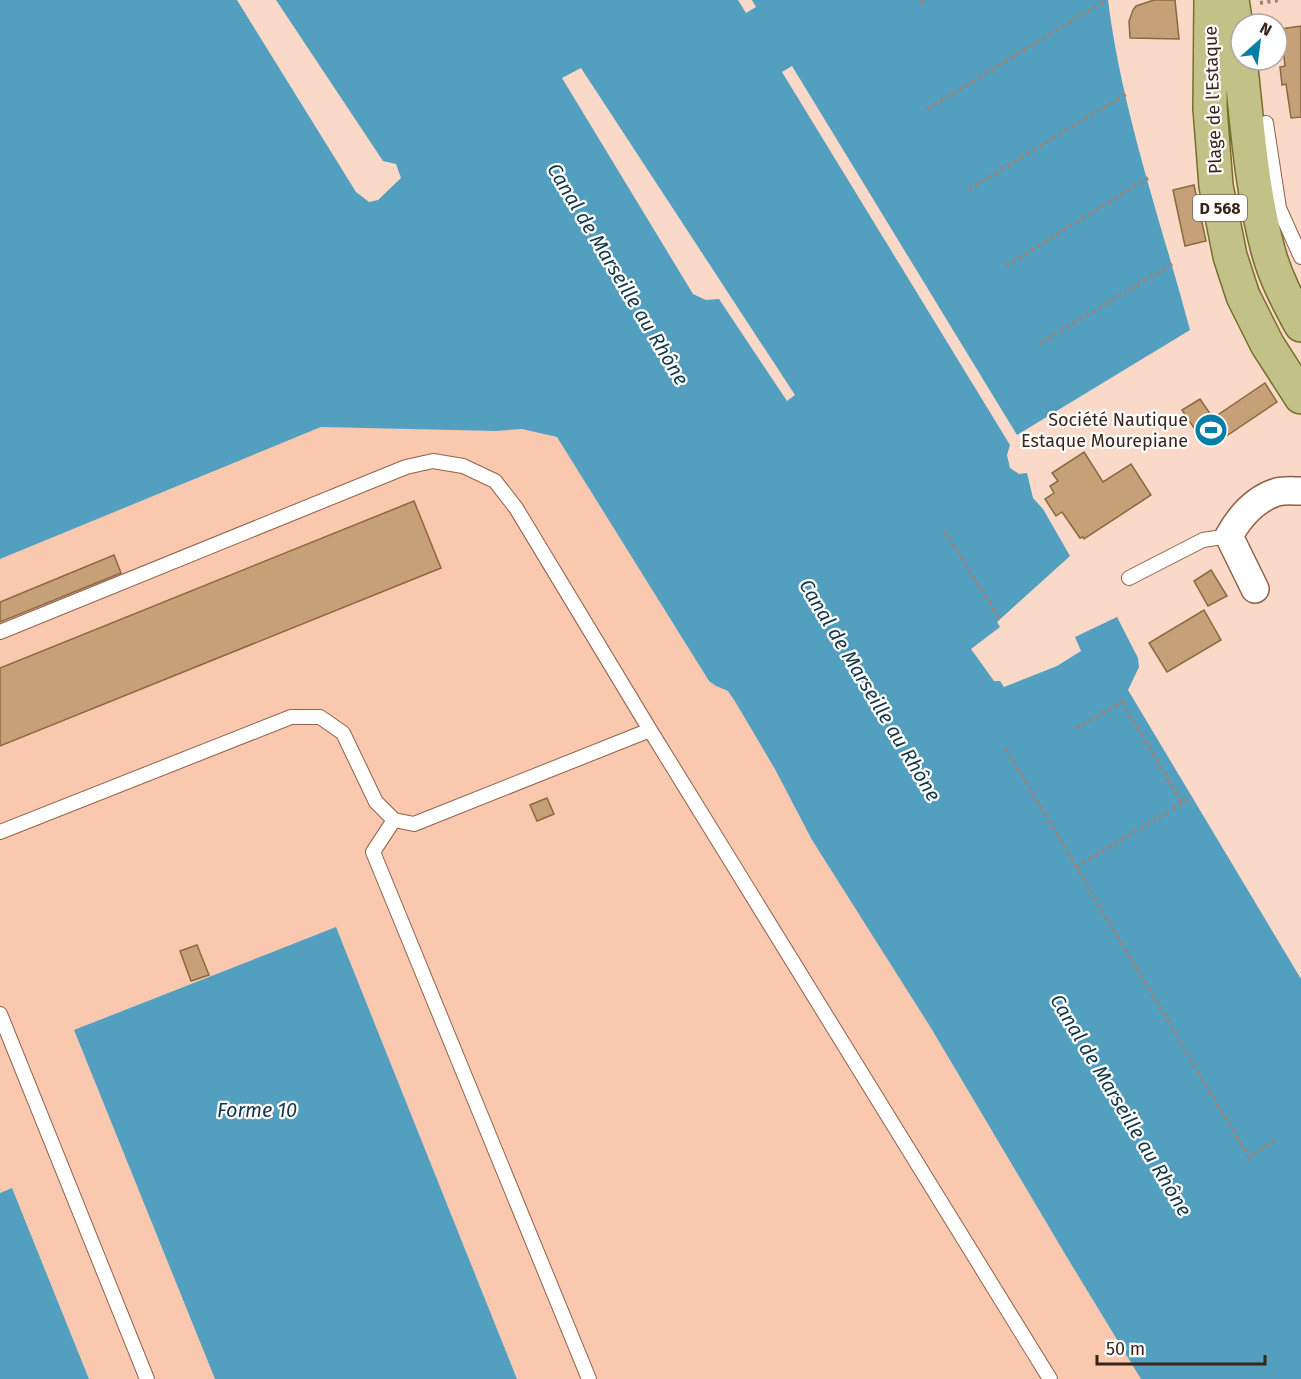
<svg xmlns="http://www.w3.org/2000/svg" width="1301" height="1379" font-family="'Fira Sans',sans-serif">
<rect width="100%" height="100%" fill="#fad9c8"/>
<!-- built -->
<path fill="#f9c8af" d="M 321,427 L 496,431 L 522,429 L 557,437 L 709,681 L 716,686 L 728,691 L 736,703 L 776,771 L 812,840 L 931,1028 L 1068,1259 L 1141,1379 L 517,1379 L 336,927 L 74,1030 L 215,1379 L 89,1379 L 12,1188 L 0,1193 L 0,559 Z"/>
<!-- water -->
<path fill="#539fc0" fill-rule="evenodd" d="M 0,0 L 237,0 L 356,192 L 369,202 L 378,200 L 401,178 L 396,164 L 383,161 L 276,0 L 738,0 L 746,13 L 756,7 L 752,0 L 1108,0 C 1122,112 1161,221 1190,330 L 1017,435 L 792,66 L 782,72 L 1010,445 L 1007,455 L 1010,468 L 1019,474 L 1027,473 L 1033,498 L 1043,509 L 1070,556 L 997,622 L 1000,627 L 971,649 L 994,681 L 1000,681 L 1004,687 L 1057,666 L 1081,651 L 1075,637 L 1117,617 L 1138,658 L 1139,667 L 1128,690 L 1301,979 L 1301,1379 L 1141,1379 L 1068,1259 L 931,1028 L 812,840 L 776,771 L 736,703 L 728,691 L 716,686 L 709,681 L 557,437 L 522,429 L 496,431 L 321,427 L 0,559 ZM 581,68 L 795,395 L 787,401 L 719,299 L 706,300 L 693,294 L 562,78 Z
M 336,927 L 517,1379 L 215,1379 L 74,1030 Z
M 12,1188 L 89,1379 L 0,1379 L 0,1193 Z"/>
<!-- building -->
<path fill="#c6a076" stroke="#8b683f" stroke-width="1.5" d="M 1154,0 L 1175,0 L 1179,39 L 1130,38 L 1129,21 L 1133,10 L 1136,6 Z
M 1301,26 L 1301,117 L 1291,118 L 1286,84 L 1282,85 L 1280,67 L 1285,66 L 1281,29 Z
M 1194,185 L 1206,241 L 1185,246 L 1173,190 Z
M 1265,383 L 1277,402 L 1213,445 L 1201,427 L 1196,431 L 1182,410 L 1200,399 L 1213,418 Z
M 1084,452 L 1103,482 L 1131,464 L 1151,495 L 1084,539 L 1083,537 L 1080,538 L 1062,512 L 1056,516 L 1045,499 L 1054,493 L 1050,486 L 1058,481 L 1052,473 Z
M 414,501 L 441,568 L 0,746 L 0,668 Z
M 114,555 L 121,573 L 0,622 L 0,602 Z
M 1211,570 L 1227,596 L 1208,606 L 1194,581 Z
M 1204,610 L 1221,640 L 1167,672 L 1149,643 Z
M 547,798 L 554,814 L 537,821 L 530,805 Z
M 197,945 L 209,975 L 191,981 L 180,951 Z"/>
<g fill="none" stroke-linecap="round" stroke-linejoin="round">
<!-- service casing -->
<g stroke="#916249" stroke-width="16">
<path id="service" d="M 1266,123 L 1279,208 L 1301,257
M 1129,578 L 1203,540 L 1229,536
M 0,632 L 406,467 L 433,461 L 463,466 L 495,481 L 516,508 L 650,730 L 1050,1379
M 394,820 L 373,852 L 589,1379
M 0,832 L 291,717 L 320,717 L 343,733 L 376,802 L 394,820 L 414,824 L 650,730
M 0,1014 L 147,1379"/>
</g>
<!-- minor casing -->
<g stroke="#916249" stroke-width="30">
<path id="minor" d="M 1255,589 L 1229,536 C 1240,516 1255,499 1277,492 C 1284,490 1294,491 1301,491"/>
</g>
<!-- primary casing -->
<g stroke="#776f2c" stroke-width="36">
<path id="primary" d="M 1211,0 L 1210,108 L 1216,186 L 1230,256 L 1243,296 L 1267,344 L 1301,397
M 1232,0 C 1246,83 1246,168 1268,250 C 1275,277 1288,301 1301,325"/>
</g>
<!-- path -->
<path stroke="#9e8375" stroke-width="4" stroke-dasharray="3 4.5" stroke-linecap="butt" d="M 921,3 L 926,0
M 1260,3 L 1280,0
M 927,109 L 1106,0
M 969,189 L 1126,94
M 1006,266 L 1148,178
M 1041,343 L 1172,264
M 945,532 L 1000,619
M 1076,728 L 1122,702 L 1182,803
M 1006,749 L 1249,1157 L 1275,1140
M 1076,867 L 1192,797"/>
<!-- service -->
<use href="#service" stroke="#fff" stroke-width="14"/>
<!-- minor -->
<use href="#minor" stroke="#fff" stroke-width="27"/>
<!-- primary -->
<use href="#primary" stroke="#c2c187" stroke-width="33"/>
</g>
<!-- icons -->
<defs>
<g id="stadium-disc" transform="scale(1.725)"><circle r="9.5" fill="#067ea5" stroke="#fff"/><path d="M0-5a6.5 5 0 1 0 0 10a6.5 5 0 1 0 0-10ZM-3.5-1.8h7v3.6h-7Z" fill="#fff"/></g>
</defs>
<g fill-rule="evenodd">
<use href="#stadium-disc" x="1211" y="430"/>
</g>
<g text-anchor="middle" stroke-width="4.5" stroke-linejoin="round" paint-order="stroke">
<!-- shield labels -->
<rect fill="#fff" stroke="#74665e" stroke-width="1.5" x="1193" y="195" width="54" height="26" rx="4.5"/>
<g font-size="16" font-weight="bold" fill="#382419">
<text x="1220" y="214">D 568</text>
</g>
<!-- street labels -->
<g font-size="18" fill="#382419" stroke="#fff">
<text transform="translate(1213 100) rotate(-92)" y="6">Plage de l'Estaque</text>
</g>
<!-- poi labels -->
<g font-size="18" fill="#382419" stroke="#fff" text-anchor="end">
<text x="1188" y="426">Société Nautique<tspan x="1188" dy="21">Estaque Mourepiane</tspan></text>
</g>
<!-- water labels -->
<g font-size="20" font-style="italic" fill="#143746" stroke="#fff">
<text transform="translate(618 274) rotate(59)" y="7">Canal de Marseille au Rhône</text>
<text transform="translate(870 690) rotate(59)" y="7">Canal de Marseille au Rhône</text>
<text transform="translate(1121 1105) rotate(59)" y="7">Canal de Marseille au Rhône</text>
<text x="257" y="1117">Forme 10</text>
</g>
</g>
<!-- north arrow -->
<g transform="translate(1259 42) rotate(28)"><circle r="28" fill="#ffffff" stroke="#afa7a3" stroke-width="1.5"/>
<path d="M0-4.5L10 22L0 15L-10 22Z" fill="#067ea5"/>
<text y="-9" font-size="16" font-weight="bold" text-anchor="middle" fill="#382419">N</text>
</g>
<!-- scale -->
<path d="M1097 1355v9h168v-9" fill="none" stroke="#382419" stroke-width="3"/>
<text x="1106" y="1355" font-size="18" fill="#382419" stroke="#ffffff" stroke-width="4.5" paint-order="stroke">50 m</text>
</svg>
